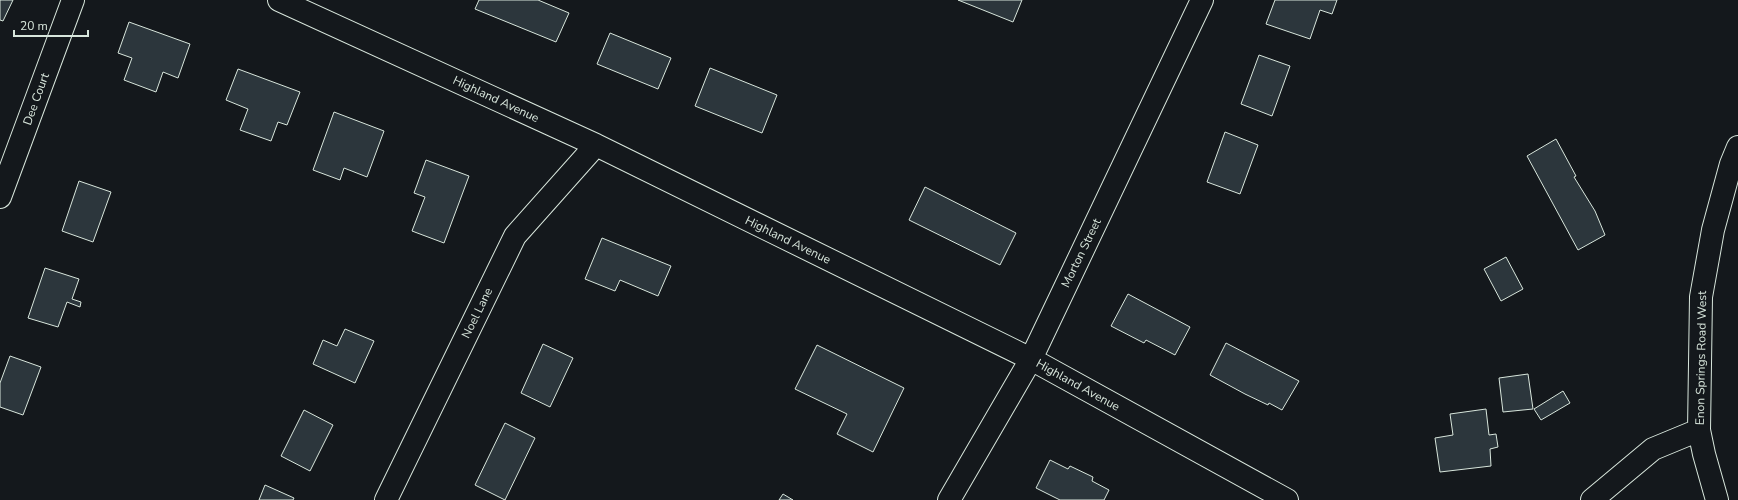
<svg xmlns="http://www.w3.org/2000/svg" width="1738" height="500" font-family="'Nunito Sans',sans-serif">
<rect width="100%" height="100%" fill="#14181c"/>
<!-- building -->
<path fill="#2c363c" stroke="#d8e6dc" d="M 0,0 L 13,0 L 3,21 L 0,20 Z
M 479,0 L 538,0 L 569,13 L 556,42 L 475,9 Z
M 958,0 L 1022,0 L 1013,22 Z
M 1275,0 L 1337,0 L 1332,14 L 1320,10 L 1310,39 L 1266,24 Z
M 129,22 L 190,44 L 178,78 L 163,72 L 156,92 L 124,80 L 132,58 L 118,53 Z
M 610,33 L 671,58 L 658,89 L 597,64 Z
M 1259,55 L 1290,66 L 1272,116 L 1241,104 Z
M 710,68 L 777,95 L 762,133 L 695,106 Z
M 238,69 L 300,92 L 287,125 L 278,122 L 271,141 L 240,130 L 248,109 L 226,100 Z
M 334,112 L 384,131 L 367,177 L 344,168 L 340,180 L 313,170 Z
M 1225,132 L 1258,145 L 1240,194 L 1207,182 Z
M 1556,139 L 1576,176 L 1574,177 L 1595,211 L 1605,235 L 1578,250 L 1527,156 Z
M 426,160 L 469,176 L 444,243 L 412,231 L 425,197 L 414,193 Z
M 79,181 L 111,192 L 93,242 L 62,231 Z
M 925,187 L 1016,233 L 1000,265 L 909,220 Z
M 602,238 L 671,266 L 658,296 L 620,280 L 615,291 L 585,279 Z
M 1506,257 L 1523,289 L 1501,301 L 1484,269 Z
M 45,268 L 79,279 L 72,299 L 81,302 L 80,307 L 67,302 L 58,327 L 28,318 Z
M 1128,294 L 1190,327 L 1175,355 L 1146,340 L 1144,343 L 1111,326 Z
M 345,329 L 374,341 L 355,383 L 313,364 L 323,340 L 337,346 Z
M 1226,343 L 1299,381 L 1282,410 L 1269,403 L 1268,405 L 1245,394 L 1210,375 Z
M 543,344 L 573,358 L 550,407 L 521,393 Z
M 817,345 L 904,388 L 873,452 L 837,434 L 847,414 L 795,389 Z
M 10,356 L 41,367 L 23,415 L 0,407 L 0,383 Z
M 1528,374 L 1533,409 L 1503,412 L 1499,378 Z
M 1563,391 L 1570,403 L 1541,420 L 1534,409 Z
M 1486,409 L 1489,435 L 1496,434 L 1498,447 L 1490,449 L 1491,466 L 1440,472 L 1435,438 L 1453,435 L 1450,414 Z
M 304,410 L 333,425 L 310,471 L 281,456 Z
M 505,423 L 535,438 L 505,500 L 475,485 Z
M 1050,460 L 1068,469 L 1070,466 L 1093,477 L 1092,481 L 1109,490 L 1104,500 L 1060,500 L 1036,488 Z
M 265,485 L 294,498 L 293,500 L 259,500 Z
M 783,494 L 793,500 L 779,500 Z"/>
<g fill="none" stroke-linecap="round" stroke-linejoin="round">
<!-- minor casing -->
<g stroke="#d8e6dc" stroke-width="24">
<path id="minor" d="M 279,0 L 596,145 L 1031,359 L 1287,500
M 0,197 L 73,0
M 386,500 L 515,236 L 596,145
M 949,500 L 1031,359 L 1202,0
M 1592,500 L 1653,449 L 1699,430
M 1717,500 L 1704,454 L 1699,430 L 1701,297 L 1713,230 L 1731,164 L 1738,147"/>
</g>
<!-- minor -->
<use href="#minor" stroke="#14181c" stroke-width="22"/>
</g>
<g text-anchor="middle" stroke-width="3" stroke-linejoin="round" paint-order="stroke">
<!-- street labels -->
<g font-size="12" fill="#d8e6dc" stroke="#14181c">
<text transform="translate(36 99) rotate(-70)" y="4">Dee Court</text>
<text transform="translate(496 99) rotate(25)" y="4">Highland Avenue</text>
<text transform="translate(788 240) rotate(26)" y="4">Highland Avenue</text>
<text transform="translate(1081 253) rotate(-64)" y="4">Morton Street</text>
<text transform="translate(477 313) rotate(-64)" y="4">Noel Lane</text>
<text transform="translate(1701 358) rotate(-89)" y="4">Enon Springs Road West</text>
<text transform="translate(1078 385) rotate(29)" y="4">Highland Avenue</text>
</g>
</g>
<!-- scale -->
<path d="M14 30v6h74v-6" fill="none" stroke="#d8e6dc" stroke-width="2"/>
<text x="20" y="30" font-size="12" fill="#d8e6dc" stroke="#14181c" stroke-width="3" paint-order="stroke">20 m</text>
</svg>
